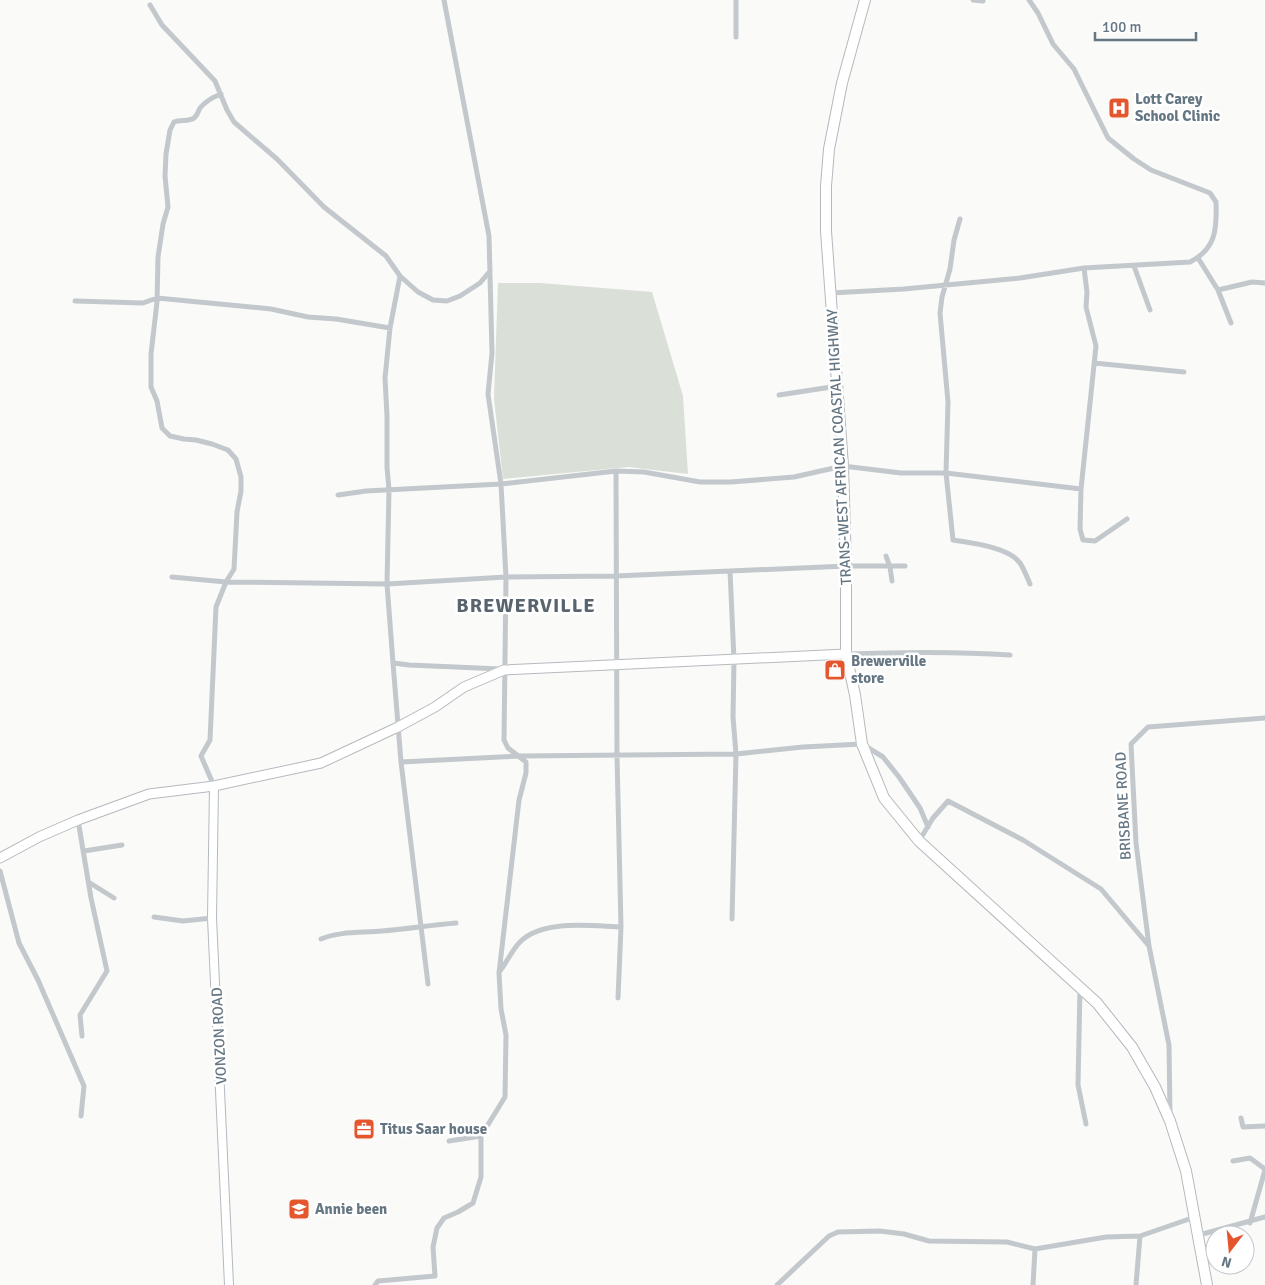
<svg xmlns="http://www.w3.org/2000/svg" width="1265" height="1285" font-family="Signika,sans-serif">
<rect width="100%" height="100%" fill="#fafaf8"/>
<!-- green -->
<path fill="#dadfd7" d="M 498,283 L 540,283 L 652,292 L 683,396 L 688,474 L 628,467 L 503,479 L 494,399 Z"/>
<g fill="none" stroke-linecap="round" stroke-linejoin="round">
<!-- secondary casing -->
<g stroke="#b3babf" stroke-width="10">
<path id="secondary" d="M 214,786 L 212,918 L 229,1285"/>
</g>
<!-- primary casing -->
<g stroke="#b5babe" stroke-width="11">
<path id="primary" d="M 0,858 L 39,837 L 78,820 L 149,794 L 214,786 L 321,763 L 398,727 L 435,707 L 464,687 L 504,670 L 846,654"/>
</g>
<!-- highway casing -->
<g stroke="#b4b9bd" stroke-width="12">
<path id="highway" d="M 865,0 L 842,83 L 829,149 L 826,186 L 826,231 L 843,466 L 846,566 L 846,654 L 855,695 L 862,744 L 884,798 L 919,841 L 1097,1003 L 1132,1047 L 1155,1087 L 1170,1121 L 1186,1171 L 1207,1285"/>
</g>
<!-- street -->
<path stroke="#c3c8cc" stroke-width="5" d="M 973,0 L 983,1
M 150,5 L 162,25 L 215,81 L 227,110 L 234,122 L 277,159 L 324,207 L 386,256 L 400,276 L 418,292 L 433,300 L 447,301 L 460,296 L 480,283 L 490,271
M 736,37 L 736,0
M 221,94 C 213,97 205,102 200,108 C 198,112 197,116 194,118 C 189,122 180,119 174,122 L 170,130 L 166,154 L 165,176 L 168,207 L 163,224 L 158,257 L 157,302 L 151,354 L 151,387 L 157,401 L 162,428 L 170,436 L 184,439 L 196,440 L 212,444 L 228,450 L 236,459 L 241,477 L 241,491 L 237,512 L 234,569 L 226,582
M 960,219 L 954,240 L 950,269 L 942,297 L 940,313 L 948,402 L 946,473 L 953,540 C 971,543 1009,547 1020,563 C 1024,569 1027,577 1030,584
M 1198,258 L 1218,290 L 1231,323
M 1134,266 L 1150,310
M 1084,268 L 1087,292 L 1086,307 L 1096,346 L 1081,489 L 1080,529 L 1083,540 L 1095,541 L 1127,519
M 400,276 L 390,328 L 385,378 L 387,416 L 387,467 L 389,490 L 387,584 L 393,663 L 409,665 L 501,669
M 1218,290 L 1252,282 L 1265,283
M 831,293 L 904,289 L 1020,278 L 1084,268 L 1190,262 C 1216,249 1217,229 1216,202 L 1210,193 L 1151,170 L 1134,159 L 1108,138 L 1074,69 L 1053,44 L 1038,13 L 1029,0
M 75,301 L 143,303 L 157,298 L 271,309 L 308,317 L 336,319 L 390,328
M 1094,363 L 1184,372
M 779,395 L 838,386
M 616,471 L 617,756 L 621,927 L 618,998
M 338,495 L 366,491 L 501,484 L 616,471 L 644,472 L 700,482 L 731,482 L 794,477 L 843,466 L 901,473 L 946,473 L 1081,489
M 886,556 L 890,567 L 892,581
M 730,571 L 734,660 L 733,717 L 736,754 L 732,919
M 172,577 L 226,582 L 216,607 L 210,740 L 201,756 L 214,786
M 226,582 L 387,584 L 506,577 L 616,576 L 846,566 L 905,566
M 846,654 C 901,652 955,651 1010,655
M 393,663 L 401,762 L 520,756 L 736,754 L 803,747 L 862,744 L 883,757 L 899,777 L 920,808 L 928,827
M 401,762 L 428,984
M 78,820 L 91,898 L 107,971 L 80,1015 L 82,1036
M 919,841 L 933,818 L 948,801 L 1023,840 L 1101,889 L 1149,946
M 84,851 L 122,845
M 0,871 L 19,943 L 38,980 L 84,1086 L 81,1116
M 90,883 L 114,898
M 154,917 L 183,921 L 212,918
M 321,939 C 340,931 362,933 382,931 C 407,929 431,925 456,923
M 500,971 C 507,962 512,950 520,942 C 542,919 591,926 621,927
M 1080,989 L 1078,1085 L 1086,1124
M 1170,1113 L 1169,1045 L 1149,946 L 1136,843 L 1131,744 L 1148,727 L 1265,718
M 1241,1118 L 1243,1127 L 1265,1126
M 449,1141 L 481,1136
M 1233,1161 L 1250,1158 L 1265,1169
M 1250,1223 L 1265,1170
M 1199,1235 L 1265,1217
M 375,1285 L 378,1281 L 435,1276 L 433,1247 L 437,1228 L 444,1218 L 458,1212 L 473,1203 L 481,1177 L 481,1136 L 505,1097 L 506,1035 L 501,1009 L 499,973 L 519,800 L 526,773 L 526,762 L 508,748 L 504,740 L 506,577 L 501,484 L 488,394 L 492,353 L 489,236 L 444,0
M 777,1285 L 829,1236 L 838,1232 L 880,1231 L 904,1234 L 929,1241 L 1007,1242 L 1035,1249 L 1106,1237 L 1140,1236
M 1033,1285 L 1035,1249
M 1136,1285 L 1140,1236 L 1195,1217"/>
<!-- secondary -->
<use href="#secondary" stroke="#fff" stroke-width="8"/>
<!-- primary -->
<use href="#primary" stroke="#fff" stroke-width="9"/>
<!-- highway -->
<use href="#highway" stroke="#fff" stroke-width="10"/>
</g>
<!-- icons -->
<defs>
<g id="hospital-square" transform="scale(1.125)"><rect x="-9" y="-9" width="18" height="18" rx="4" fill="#e4572e" stroke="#fff"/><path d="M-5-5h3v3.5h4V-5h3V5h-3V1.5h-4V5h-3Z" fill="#fff"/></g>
<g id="shop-square" transform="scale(1.125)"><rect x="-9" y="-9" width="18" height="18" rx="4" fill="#e4572e" stroke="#fff"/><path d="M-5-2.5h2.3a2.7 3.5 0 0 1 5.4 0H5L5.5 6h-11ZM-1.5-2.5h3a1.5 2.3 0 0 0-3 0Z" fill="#fff"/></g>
<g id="office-square" transform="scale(1.125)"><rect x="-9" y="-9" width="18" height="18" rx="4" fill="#e4572e" stroke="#fff"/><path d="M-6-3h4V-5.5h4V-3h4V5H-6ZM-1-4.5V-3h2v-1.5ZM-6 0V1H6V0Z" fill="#fff"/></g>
<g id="school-square" transform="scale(1.125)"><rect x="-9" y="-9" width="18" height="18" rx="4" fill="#e4572e" stroke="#fff"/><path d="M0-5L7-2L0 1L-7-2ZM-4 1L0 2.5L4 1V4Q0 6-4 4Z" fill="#fff"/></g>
</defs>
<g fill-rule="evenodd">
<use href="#hospital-square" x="1119" y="108"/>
<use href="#shop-square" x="835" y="670"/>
<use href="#office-square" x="364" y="1129"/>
<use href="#school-square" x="299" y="1209"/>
</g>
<g text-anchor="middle" stroke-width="5" stroke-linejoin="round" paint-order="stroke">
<!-- poi labels -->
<g font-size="15" font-weight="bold" fill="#657683" stroke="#fff" text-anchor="start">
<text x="1135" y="104">Lott Carey<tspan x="1135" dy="17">School Clinic</tspan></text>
<text x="851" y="666">Brewerville<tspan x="851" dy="17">store</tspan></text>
<text x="380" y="1134">Titus Saar house</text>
<text x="315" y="1214">Annie been</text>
</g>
<!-- street labels -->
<g font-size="15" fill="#657683" stroke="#fff">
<text transform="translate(839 447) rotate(-93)" y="5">TRANS-WEST AFRICAN COASTAL HIGHWAY</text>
<text transform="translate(1123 806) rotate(-93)" y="5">BRISBANE ROAD</text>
<text transform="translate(219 1036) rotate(-93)" y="5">VONZON ROAD</text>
</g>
<!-- district labels -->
<g font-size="20" font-weight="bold" letter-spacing="1" fill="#57646e" stroke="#fff">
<text x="526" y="612">BREWERVILLE</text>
</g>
</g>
<!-- north arrow -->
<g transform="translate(1230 1250) rotate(196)"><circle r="24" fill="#ffffff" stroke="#c1c8cd"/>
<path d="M0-4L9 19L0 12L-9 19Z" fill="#e4572e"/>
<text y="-8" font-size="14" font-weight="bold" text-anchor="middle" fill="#657683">N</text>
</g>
<!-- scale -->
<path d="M1095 32v8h101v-8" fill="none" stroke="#657683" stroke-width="2.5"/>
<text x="1102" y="32" font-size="15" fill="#657683" stroke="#ffffff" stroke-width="4" paint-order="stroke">100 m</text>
</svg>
